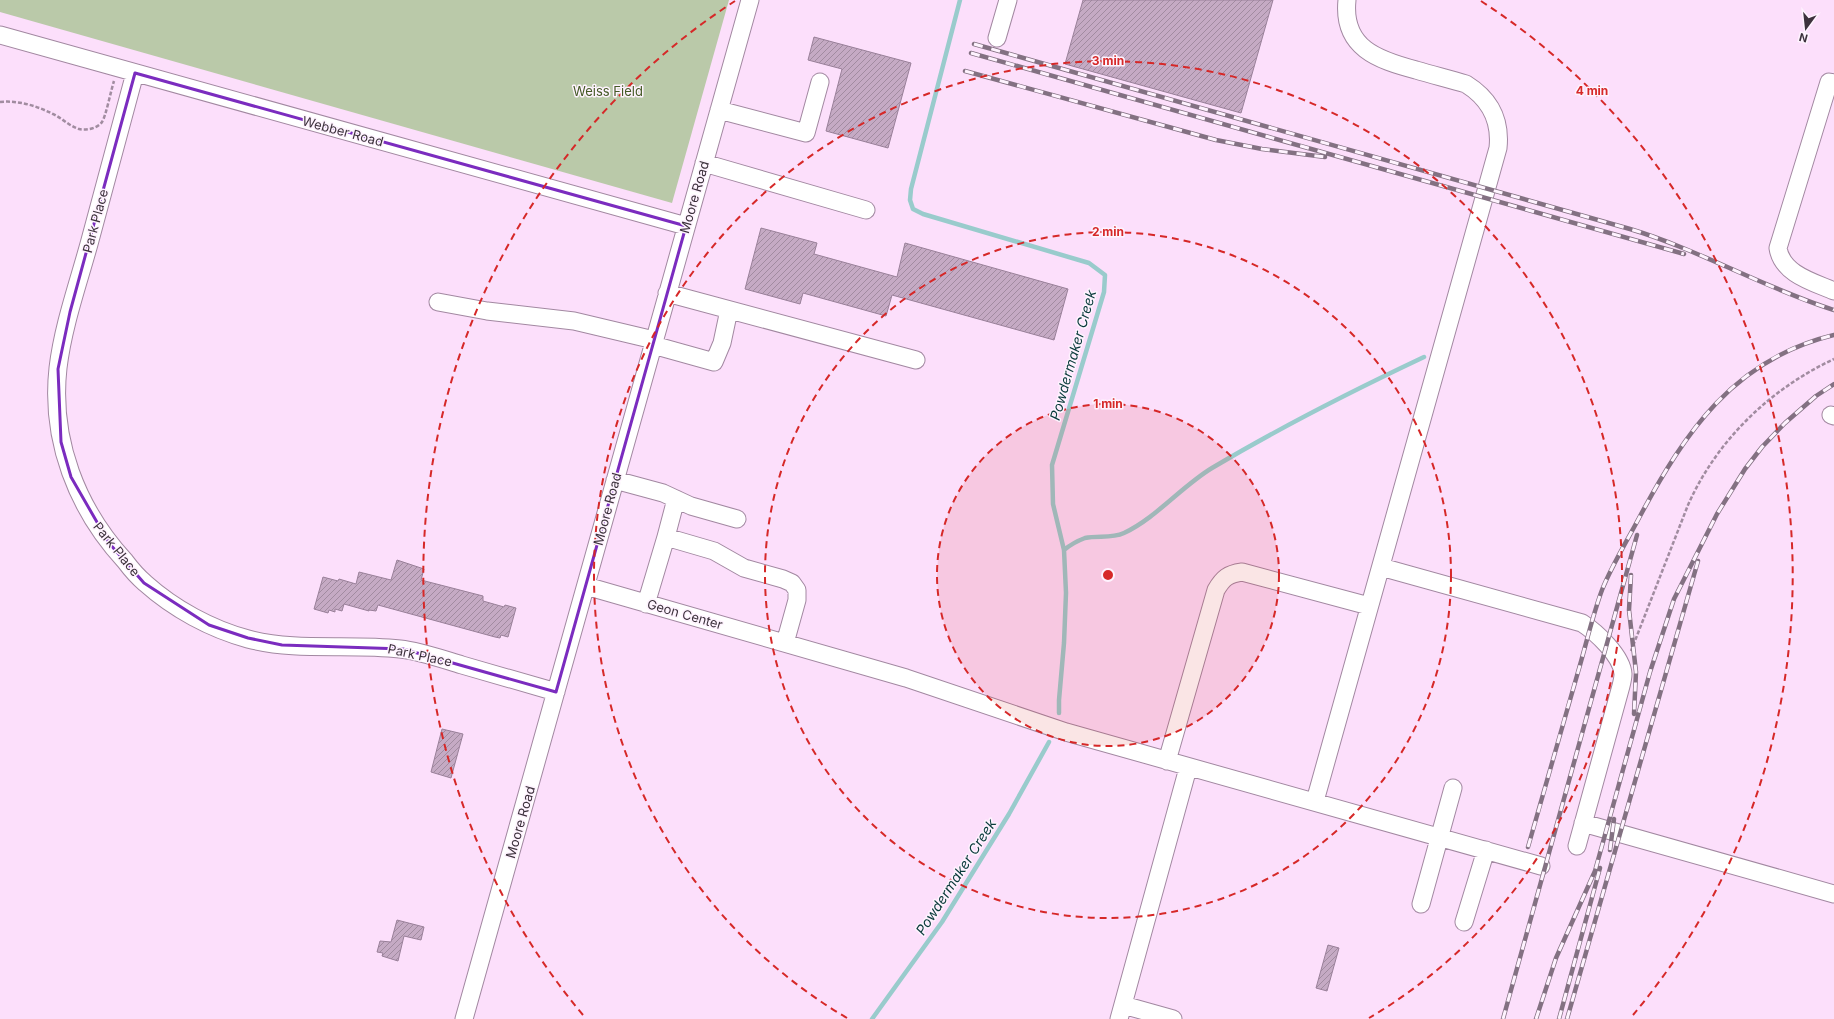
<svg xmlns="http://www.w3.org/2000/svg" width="1834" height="1019" font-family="Inter,sans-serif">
<defs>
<pattern id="building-hatch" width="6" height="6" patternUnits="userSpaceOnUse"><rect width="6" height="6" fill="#c5aac4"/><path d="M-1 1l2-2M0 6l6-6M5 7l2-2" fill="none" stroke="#a18ba0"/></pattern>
</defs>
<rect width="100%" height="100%" fill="#fcdffb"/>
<!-- green -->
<path fill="#bac9a9" d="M 0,0 L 729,0 L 672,203 L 0,12 Z"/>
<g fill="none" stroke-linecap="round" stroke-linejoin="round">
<!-- stream -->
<path stroke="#99cbcc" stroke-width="4.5" d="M 960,0 L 911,189 L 910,200 L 913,209 L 923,214 L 1089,263 L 1105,275 L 1104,292 L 1052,465 L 1053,504 L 1064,550 L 1066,593 L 1064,643 L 1059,700 L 1059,713
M 1064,550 C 1070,545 1077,541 1085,538 C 1098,535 1111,539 1124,533 C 1156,518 1182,486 1212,468 C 1281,427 1352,391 1424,357
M 872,1019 L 942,922 L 1009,814 L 1049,742"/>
</g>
<!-- building -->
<path fill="url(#building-hatch)" stroke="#998099" d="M 1083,0 L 1273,0 L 1241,113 L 1065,64 Z
M 814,37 L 911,63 L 888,148 L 826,131 L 842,69 L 808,60 Z
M 761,228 L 817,243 L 814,254 L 897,277 L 905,243 L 1068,289 L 1054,340 L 892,295 L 886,316 L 803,293 L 800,304 L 745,289 Z
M 397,560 L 424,569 L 421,580 L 483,596 L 483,601 L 504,607 L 505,605 L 516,608 L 508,637 L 501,635 L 500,638 L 495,637 L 378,605 L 376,611 L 369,610 L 369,611 L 344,604 L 342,611 L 335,609 L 335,612 L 329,610 L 328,613 L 314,609 L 323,577 L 338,581 L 339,579 L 356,584 L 359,572 L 391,580 Z
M 442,729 L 463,734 L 451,778 L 431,772 Z
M 397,920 L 424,927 L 421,940 L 404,936 L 398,961 L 382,956 L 383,953 L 377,952 L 380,941 L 391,942 Z
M 1328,945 L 1339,948 L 1327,991 L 1316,988 Z"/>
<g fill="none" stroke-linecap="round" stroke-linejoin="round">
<!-- minor casing -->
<g stroke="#a288a1" stroke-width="19">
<path id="minor" d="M 0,35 L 686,226
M 997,38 L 1008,0
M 135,73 C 120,130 104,187 89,244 C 78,284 63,326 58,368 C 50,440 77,509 125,561 C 131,569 138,577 145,583 C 174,609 211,629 248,639 C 298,652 349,643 400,649 C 420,651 442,659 462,665 C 493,674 524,683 556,692
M 1834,83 L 1829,82 L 1778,248 C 1782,274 1813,282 1834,291
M 719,110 L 806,133 L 820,82
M 704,163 L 866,210
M 667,293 L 916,360
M 438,302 L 487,311 L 574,321 L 654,340
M 653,345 L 714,362 L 722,343 L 729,310
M 1831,415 L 1834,416
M 615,480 L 663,493 L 691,506 L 737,519
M 666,537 L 676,499
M 1381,567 L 1582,623 C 1596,632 1622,656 1623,674 C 1623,678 1622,682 1621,686 L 1577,846
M 586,586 L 906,678 L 1066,732 L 1541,866
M 646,604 L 666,537 L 714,551 L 744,568 L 783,579 L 792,583 L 797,590 L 797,600 L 785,643
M 1167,761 L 1216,590 C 1223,578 1228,574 1242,572 L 1369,606
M 1315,801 L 1498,148 C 1501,120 1490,99 1466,84 C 1449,79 1433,75 1416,70 C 1378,60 1342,48 1347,0
M 1583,823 L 1834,894
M 1421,904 L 1453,788
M 1464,922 L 1486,850
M 1123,1005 L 1173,1019
M 464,1019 L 750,0
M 1119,1019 L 1188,768"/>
</g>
<!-- path -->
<path stroke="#a18ca0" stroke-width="2.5" stroke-dasharray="4 2" stroke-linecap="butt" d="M 0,102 C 18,100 37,106 53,114 C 62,118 69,126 79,129 C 86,131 98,128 102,122 C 106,116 111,90 114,81
M 1631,651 L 1688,505 C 1717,440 1770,389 1834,359"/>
<!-- minor -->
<use href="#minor" stroke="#fff" stroke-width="17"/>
<!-- rail casing -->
<g stroke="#837182" stroke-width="4.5">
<path id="rail" d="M 974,44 L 1630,229 C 1700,250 1764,288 1834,310
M 971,53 L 1684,254
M 965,71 L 1216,140 L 1262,149 L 1325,157
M 1631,575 L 1629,610 L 1636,672 L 1634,714
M 1528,847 C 1545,789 1561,730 1578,672 C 1586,645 1592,617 1602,590 C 1612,565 1627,541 1639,518 C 1685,432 1734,359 1834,335
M 1610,850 L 1614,819
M 1503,1019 L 1637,535
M 1536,1019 L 1556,958 L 1595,871 L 1650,672 L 1674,599 L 1717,514 L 1745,469 L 1762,447 L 1785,423 L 1816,396 L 1834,384
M 1559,1019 L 1600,868
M 1567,1019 L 1698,561"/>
</g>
<!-- rail -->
<use href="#rail" stroke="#fef3fe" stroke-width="3" stroke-dasharray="9" stroke-linecap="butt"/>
</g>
<!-- marked area -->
<path fill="none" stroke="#7b2cbf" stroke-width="3" stroke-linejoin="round" d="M 135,73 L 686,226 L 556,692 L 403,649 L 282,645 L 248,638 L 209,625 L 144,583 L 109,543 L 71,477 L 61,442 L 58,369 L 70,312 Z"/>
<!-- distance rings -->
<circle cx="1108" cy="575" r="171" fill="#d62828" fill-opacity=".12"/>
<g fill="none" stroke="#d62828" stroke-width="2" stroke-dasharray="7 5">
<circle cx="1108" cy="575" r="171"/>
<circle cx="1108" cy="575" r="343"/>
<path d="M847 1018A514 514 0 1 1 1369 1018"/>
<path d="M583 1015A685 685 0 0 1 735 1M1481 1A685 685 0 0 1 1633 1015"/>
</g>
<g text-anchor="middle" stroke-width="3" stroke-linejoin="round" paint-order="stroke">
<!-- park labels -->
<g font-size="13" fill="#445925" stroke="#fef3fe">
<text x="608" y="96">Weiss Field</text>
</g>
<!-- street labels -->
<g font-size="13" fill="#3c313c" stroke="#fef3fe">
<text transform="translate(343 131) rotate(15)" y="5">Webber Road</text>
<text transform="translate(694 197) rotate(-74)" y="5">Moore Road</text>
<text transform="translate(95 221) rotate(-75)" y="5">Park Place</text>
<text transform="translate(607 509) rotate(-75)" y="5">Moore Road</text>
<text transform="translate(117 549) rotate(51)" y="5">Park Place</text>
<text transform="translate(685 614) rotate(16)" y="5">Geon Center</text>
<text transform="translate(420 655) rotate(12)" y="5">Park Place</text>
<text transform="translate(520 822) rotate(-74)" y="5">Moore Road</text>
</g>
<!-- water labels -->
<g font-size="14" font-style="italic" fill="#0a3a3b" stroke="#fef3fe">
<text transform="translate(1073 355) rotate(-74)" y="5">Powdermaker Creek</text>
<text transform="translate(956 877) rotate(-57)" y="5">Powdermaker Creek</text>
</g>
</g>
<circle cx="1108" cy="575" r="6" fill="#d62828" stroke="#fef3fe" stroke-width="2"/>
<g font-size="12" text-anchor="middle" font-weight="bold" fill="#d62828" stroke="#fef3fe" stroke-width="3" stroke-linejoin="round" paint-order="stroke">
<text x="1108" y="65">3 min</text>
<text x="1592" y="95">4 min</text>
<text x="1108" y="236">2 min</text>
<text x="1108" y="408">1 min</text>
</g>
<!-- north arrow -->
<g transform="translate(1806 28) rotate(195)" stroke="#fef3fe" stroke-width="3" paint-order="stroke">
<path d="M0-3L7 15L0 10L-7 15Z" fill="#3c313c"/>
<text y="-6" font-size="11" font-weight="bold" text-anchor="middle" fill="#3c313c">N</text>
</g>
</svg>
